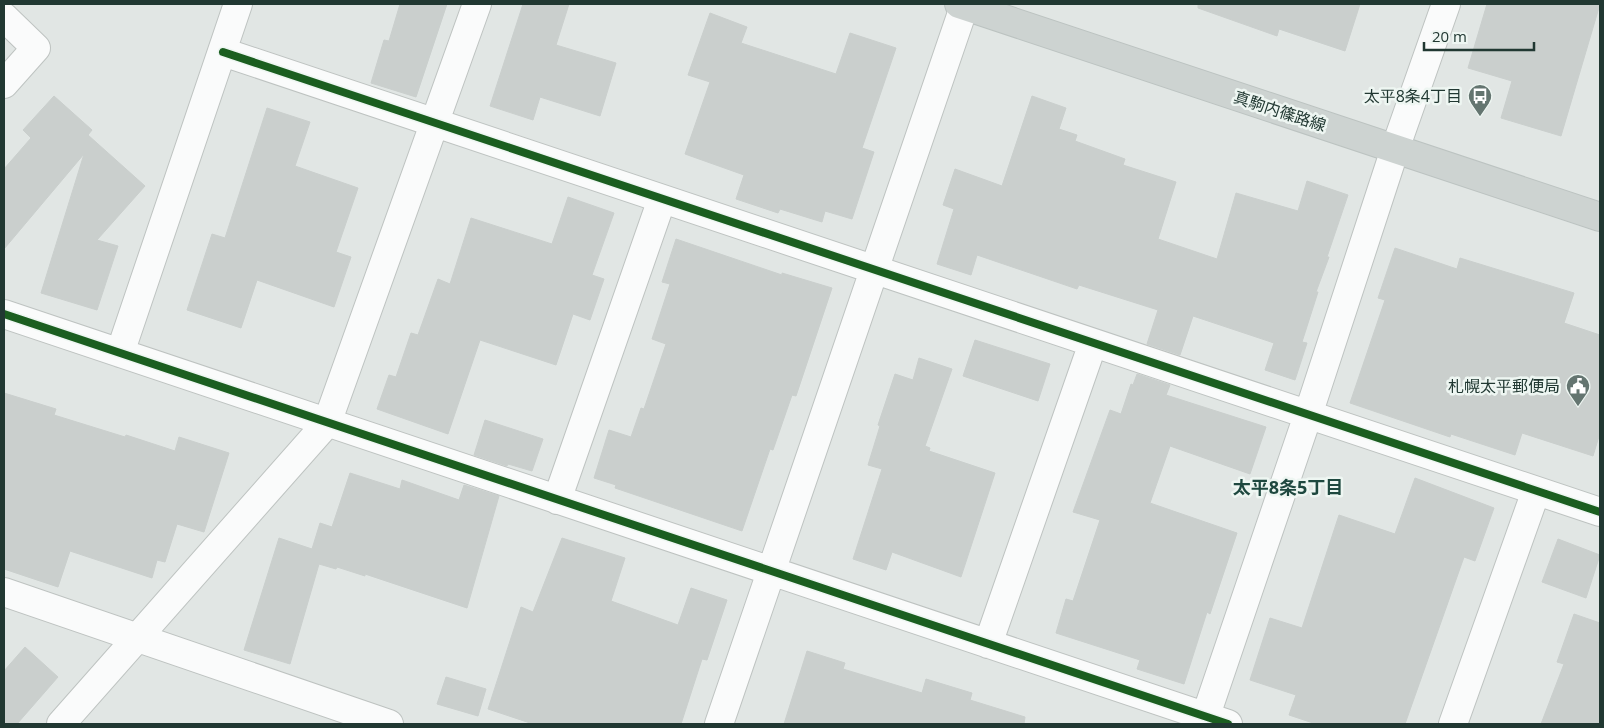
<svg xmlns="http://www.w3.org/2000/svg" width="1604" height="728" font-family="'Open Sans','Noto Sans JP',sans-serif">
<rect width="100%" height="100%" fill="#e1e6e4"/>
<!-- building -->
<path fill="#cacfcd" stroke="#cacfcd" d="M 400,4 L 447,4 L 416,97 L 371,83 L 384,40 L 389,41 Z
M 523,4 L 569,4 L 556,45 L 616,63 L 600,116 L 540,97 L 533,120 L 490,106 Z
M 1198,4 L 1360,4 L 1345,51 L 1279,29 L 1277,36 L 1198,8 Z
M 1487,4 L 1600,4 L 1561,136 L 1501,118 L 1512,81 L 1468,68 Z
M 710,13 L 747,27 L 741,43 L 836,74 L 850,33 L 896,48 L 862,148 L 874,152 L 852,219 L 825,211 L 822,222 L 780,209 L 778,213 L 736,199 L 744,175 L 685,154 L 710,82 L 688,75 Z
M 54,96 L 92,130 L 88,135 L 145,186 L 97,240 L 118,246 L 97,310 L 41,293 L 84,154 L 4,249 L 4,169 L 31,138 L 23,130 Z
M 1032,96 L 1066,108 L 1059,129 L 1077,135 L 1075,141 L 1125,159 L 1123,165 L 1176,182 L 1158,239 L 1217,259 L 1236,193 L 1298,211 L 1307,181 L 1348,195 L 1327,257 L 1329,257 L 1316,292 L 1318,292 L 1302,342 L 1307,343 L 1295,380 L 1265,370 L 1274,343 L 1193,316 L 1180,355 L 1147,344 L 1158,310 L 1079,285 L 1077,289 L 977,255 L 971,275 L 937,264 L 954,209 L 943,205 L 955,169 L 1002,186 Z
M 267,108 L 310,122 L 295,166 L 358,188 L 336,252 L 351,257 L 334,307 L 257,280 L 241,328 L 187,310 L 212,234 L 225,238 Z
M 568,197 L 614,213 L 592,275 L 604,279 L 590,320 L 573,314 L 556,365 L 480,340 L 448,434 L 377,409 L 389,375 L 396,377 L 411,333 L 418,335 L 438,279 L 450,284 L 471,218 L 552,244 Z
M 676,239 L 782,275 L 782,273 L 832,288 L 796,396 L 792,395 L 773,450 L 770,449 L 742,531 L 615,488 L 616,485 L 594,478 L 609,430 L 631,437 L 641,408 L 644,409 L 666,344 L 652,339 L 670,284 L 662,282 Z
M 1395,248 L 1457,269 L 1460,258 L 1574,293 L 1564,323 L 1600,335 L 1600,433 L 1593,456 L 1522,433 L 1515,455 L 1451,434 L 1450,437 L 1350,403 L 1385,300 L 1378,298 Z
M 975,340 L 1050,364 L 1038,401 L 963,376 Z
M 919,358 L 952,369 L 925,446 L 930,448 L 929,451 L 995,473 L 961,577 L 892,552 L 886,570 L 853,559 L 882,469 L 868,465 L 880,426 L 878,425 L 895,374 L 913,380 Z
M 1137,374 L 1170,385 L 1166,395 L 1266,427 L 1250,474 L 1170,446 L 1150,503 L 1237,533 L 1210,614 L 1207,612 L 1184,684 L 1137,669 L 1140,660 L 1056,633 L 1066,599 L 1073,601 L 1100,520 L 1073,512 L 1110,410 L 1121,414 L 1131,384 L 1133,385 Z
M 4,393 L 56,409 L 54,415 L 125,437 L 126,435 L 175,451 L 179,437 L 229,453 L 204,532 L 177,524 L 165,562 L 157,560 L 152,578 L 70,551 L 58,587 L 4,569 Z
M 485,420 L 543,439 L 532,471 L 508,464 L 507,466 L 474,455 Z
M 350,473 L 400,489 L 402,480 L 459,500 L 464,485 L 499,496 L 467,608 L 365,574 L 365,576 L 337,567 L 336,569 L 319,564 L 290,664 L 244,650 L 279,538 L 312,549 L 320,523 L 332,527 Z
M 1415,478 L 1494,508 L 1475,561 L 1464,557 L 1405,724 L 1316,724 L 1289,715 L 1296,695 L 1250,680 L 1270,618 L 1302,628 L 1339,515 L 1395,534 Z
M 562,538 L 625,558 L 611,601 L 678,625 L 691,588 L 727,600 L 707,660 L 702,659 L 681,724 L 533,724 L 488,709 L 521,607 L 533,612 Z
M 1558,539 L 1600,555 L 1586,598 L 1542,582 Z
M 1574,614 L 1600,623 L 1600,724 L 1541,724 L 1564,664 L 1557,662 Z
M 25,647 L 58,677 L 17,724 L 4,724 L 4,671 Z
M 807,651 L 845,663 L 843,669 L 922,693 L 926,679 L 972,693 L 970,700 L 1025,717 L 1024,724 L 784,724 Z
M 446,677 L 486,689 L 478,716 L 437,704 Z"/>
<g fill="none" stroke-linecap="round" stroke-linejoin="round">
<!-- minor casing -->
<g stroke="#bec3c1" stroke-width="30">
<path id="minor" d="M 4,17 L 36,48 L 4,84
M 223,52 L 1600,512
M 4,314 L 1228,724
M 120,353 L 238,4
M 557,500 L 662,199
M 4,592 L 389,724
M 988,644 L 1093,343
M 61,724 L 327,423 L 477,4
M 719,724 L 965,4
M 1203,724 L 1308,415 L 1395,149 L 1446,4
M 1453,724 L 1536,491"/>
</g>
<!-- primary casing -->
<g stroke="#bcc3c1" stroke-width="30">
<path id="primary" d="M 959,4 L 1600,217"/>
</g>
<!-- minor -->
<use href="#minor" stroke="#fafbfb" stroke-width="28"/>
<!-- primary -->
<use href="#primary" stroke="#cdd3d1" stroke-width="28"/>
<!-- cycleway casing -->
<g stroke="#eef6f2" stroke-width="11">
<path id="cycleway" d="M 223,52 L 1600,512
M 4,314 L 1228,724"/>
</g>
<!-- cycleway -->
<use href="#cycleway" stroke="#1b5e20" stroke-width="8"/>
</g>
<!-- icons -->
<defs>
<g id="bus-pin" transform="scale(1.25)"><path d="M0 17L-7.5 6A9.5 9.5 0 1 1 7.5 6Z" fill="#647570" stroke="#eef6f2"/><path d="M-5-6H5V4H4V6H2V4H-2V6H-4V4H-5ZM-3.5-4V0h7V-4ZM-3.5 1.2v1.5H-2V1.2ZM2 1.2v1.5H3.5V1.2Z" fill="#fff"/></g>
<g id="civic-pin" transform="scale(1.25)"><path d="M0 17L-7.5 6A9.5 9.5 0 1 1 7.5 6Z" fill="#647570" stroke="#eef6f2"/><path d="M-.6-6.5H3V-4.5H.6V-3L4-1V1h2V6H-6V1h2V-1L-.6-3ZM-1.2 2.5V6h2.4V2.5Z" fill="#fff"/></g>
</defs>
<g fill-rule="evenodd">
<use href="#bus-pin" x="1480" y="96"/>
<use href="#civic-pin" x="1578" y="386"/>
</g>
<g text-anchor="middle" stroke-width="5" stroke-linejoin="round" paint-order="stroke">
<!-- poi labels -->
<g font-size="16" fill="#213832" stroke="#eef6f2" text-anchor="end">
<text x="1462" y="102">太平8条4丁目</text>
<text x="1560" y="392">札幌太平郵便局</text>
</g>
<!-- street labels -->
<g font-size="16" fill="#213832" stroke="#eef6f2">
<text transform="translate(1280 111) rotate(18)" y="6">真駒内篠路線</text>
</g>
<!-- neighbourhood labels -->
<g font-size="18" font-weight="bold" fill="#1e483f" stroke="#eef6f2">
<text x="1288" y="494">太平8条5丁目</text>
</g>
</g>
<!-- border -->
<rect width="1604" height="728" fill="none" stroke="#213832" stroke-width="10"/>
<!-- scale -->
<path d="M1424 42v8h110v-8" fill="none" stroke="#213832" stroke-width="2.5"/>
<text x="1432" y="42" font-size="15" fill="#213832" stroke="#eef6f2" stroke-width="4" paint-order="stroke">20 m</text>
</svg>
